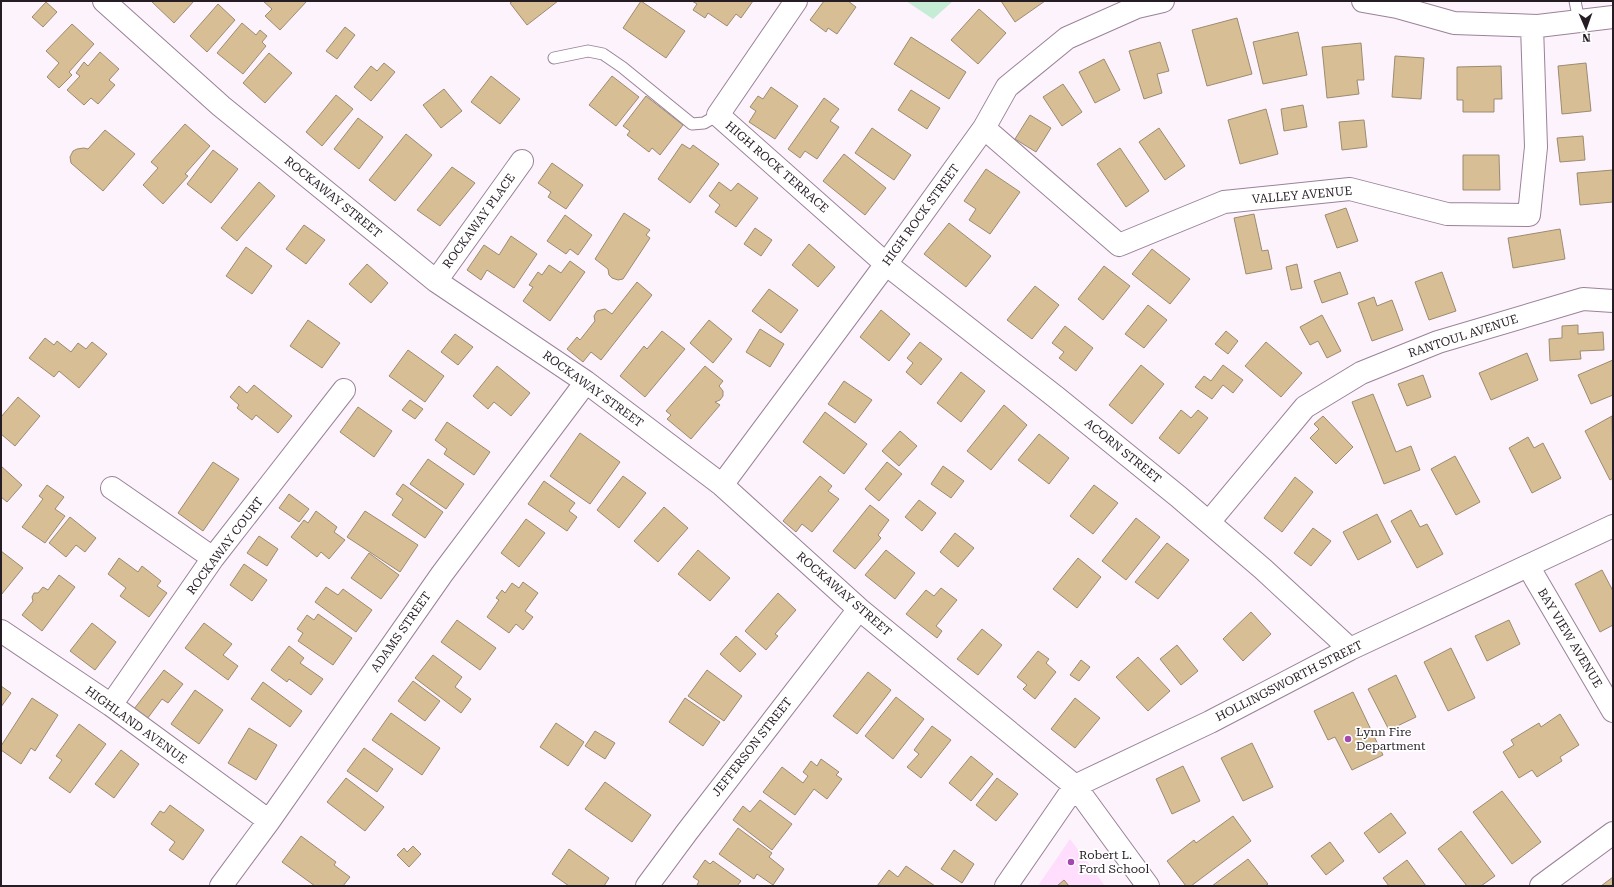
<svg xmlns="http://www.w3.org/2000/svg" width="1614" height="887" font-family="'Roboto Serif',serif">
<rect width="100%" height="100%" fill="#fdf3fc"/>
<!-- built -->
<path fill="#fedefc" d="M 1070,839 L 1105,886 L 1038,886 Z"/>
<!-- green -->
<path fill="#c5ecd5" d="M 906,1 L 953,1 L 933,19 Z"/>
<!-- building -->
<path fill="#d8be95" stroke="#9c8b70" d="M 151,1 L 194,1 L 174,23 Z
M 263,1 L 307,1 L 280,30 L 265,16 L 272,9 Z
M 513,1 L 558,1 L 527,25 L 510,3 Z
M 641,1 L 685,31 L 666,58 L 623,28 Z
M 692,1 L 753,1 L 741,18 L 736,14 L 727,26 L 708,13 L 705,18 L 693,10 L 697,4 Z
M 824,1 L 848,1 L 856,7 L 837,34 L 828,28 L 826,32 L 810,20 Z
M 1001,1 L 1045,1 L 1015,22 Z
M 46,2 L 57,12 L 43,27 L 32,17 Z
M 218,4 L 235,20 L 207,52 L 190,36 Z
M 979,9 L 1006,33 L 978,64 L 951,40 Z
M 1237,18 L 1252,74 L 1207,86 L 1192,30 Z
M 242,23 L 256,35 L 260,30 L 267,36 L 262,42 L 266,46 L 243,74 L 217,53 Z
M 72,24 L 94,44 L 69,72 L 72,75 L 59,88 L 47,77 L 59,63 L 46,51 Z
M 345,27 L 355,35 L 337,59 L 326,51 Z
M 1298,32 L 1307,75 L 1263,84 L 1253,42 Z
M 911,37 L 966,72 L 949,99 L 894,64 Z
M 1160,42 L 1169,71 L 1157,74 L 1162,93 L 1144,99 L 1129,51 Z
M 1361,43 L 1364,80 L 1357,80 L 1359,94 L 1327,98 L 1322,47 Z
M 100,52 L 119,69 L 109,80 L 115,85 L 98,104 L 91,98 L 84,105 L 67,90 L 80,76 L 76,73 L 84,62 L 88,66 Z
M 269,53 L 292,73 L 265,103 L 243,83 Z
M 1395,56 L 1424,58 L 1421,99 L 1392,97 Z
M 1104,59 L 1120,90 L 1095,103 L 1079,72 Z
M 384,63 L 395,72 L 371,101 L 354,87 L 371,66 L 377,71 Z
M 1586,63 L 1591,111 L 1562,114 L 1558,66 Z
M 1501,66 L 1502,99 L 1494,99 L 1494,112 L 1463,112 L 1463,100 L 1457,100 L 1457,67 Z
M 491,76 L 520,99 L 500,124 L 471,102 Z
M 612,76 L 639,97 L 616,126 L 589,105 Z
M 1063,84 L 1082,112 L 1062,126 L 1043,97 Z
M 771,87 L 798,106 L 775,139 L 749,122 L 756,111 L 750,107 L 758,96 L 763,99 Z
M 444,89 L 462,111 L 441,128 L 423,105 Z
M 911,90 L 940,108 L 927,129 L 898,110 Z
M 336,95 L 353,109 L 322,146 L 306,132 Z
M 646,96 L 683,125 L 660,155 L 652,148 L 649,152 L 627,135 L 630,131 L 623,126 Z
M 824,98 L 839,109 L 830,121 L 839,127 L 817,159 L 805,151 L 800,158 L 788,149 Z
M 1303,105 L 1307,127 L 1284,131 L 1281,109 Z
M 1266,109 L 1278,154 L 1240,164 L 1228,120 Z
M 1030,115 L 1051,128 L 1036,152 L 1015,139 Z
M 358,118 L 383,137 L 359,169 L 334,149 Z
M 1364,120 L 1367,147 L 1342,150 L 1339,122 Z
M 185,124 L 210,146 L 185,174 L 188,176 L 163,204 L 143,185 L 158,168 L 151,162 Z
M 872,128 L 911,155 L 894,180 L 855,153 Z
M 1159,128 L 1185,166 L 1165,180 L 1139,142 Z
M 105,130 L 135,154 L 103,191 L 71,163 L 70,157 L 73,151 L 77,149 L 84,148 L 88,149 Z
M 406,134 L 432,155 L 395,201 L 369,180 Z
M 1583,136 L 1585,160 L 1560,162 L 1557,138 Z
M 682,144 L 690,149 L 693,145 L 719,164 L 690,203 L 658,179 Z
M 1120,148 L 1149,191 L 1126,207 L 1097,164 Z
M 213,150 L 238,169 L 211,203 L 187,184 Z
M 844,154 L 886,188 L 865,215 L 823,181 Z
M 1463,155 L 1499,155 L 1500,190 L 1463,190 Z
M 552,163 L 583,185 L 566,209 L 548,197 L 551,192 L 538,183 Z
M 452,167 L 475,183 L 440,226 L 417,210 Z
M 986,169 L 1020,192 L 990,234 L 969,220 L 976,209 L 964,201 Z
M 1613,170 L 1613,202 L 1580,205 L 1577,173 Z
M 259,182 L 275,196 L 237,241 L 221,228 Z
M 719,182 L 731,191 L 738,183 L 758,198 L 736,227 L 715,212 L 720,205 L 709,196 Z
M 1346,208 L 1358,241 L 1337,248 L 1325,215 Z
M 624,213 L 650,230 L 646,235 L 650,238 L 623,279 L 618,280 L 612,278 L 609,275 L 608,269 L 595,259 Z
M 1254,214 L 1262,251 L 1268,250 L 1272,269 L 1246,274 L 1234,218 Z
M 565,215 L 592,235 L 578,255 L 570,249 L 566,254 L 547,241 Z
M 949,223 L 991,256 L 966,287 L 924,254 Z
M 304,225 L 325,240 L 306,264 L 286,249 Z
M 755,228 L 772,240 L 761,256 L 744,244 Z
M 1560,229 L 1565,259 L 1513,268 L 1508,238 Z
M 511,236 L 537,254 L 514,288 L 487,270 L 481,280 L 467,270 L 484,245 L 499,255 Z
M 809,244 L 835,267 L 818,287 L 792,265 Z
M 246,247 L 272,266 L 252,294 L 226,276 Z
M 1152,249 L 1190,279 L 1170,304 L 1132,274 Z
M 570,261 L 585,272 L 550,321 L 523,301 L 533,287 L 529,285 L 538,272 L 542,275 L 549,265 L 561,273 Z
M 367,264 L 388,283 L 371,303 L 349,284 Z
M 1297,264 L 1302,288 L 1291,290 L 1286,267 Z
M 1104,266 L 1130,286 L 1103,320 L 1078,299 Z
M 1340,272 L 1348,294 L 1322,303 L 1314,281 Z
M 1442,272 L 1456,311 L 1429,320 L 1415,282 Z
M 637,282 L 652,295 L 601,360 L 591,352 L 583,362 L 567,349 L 577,337 L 580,340 L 595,321 L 594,316 L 597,311 L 605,309 L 612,314 Z
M 1035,286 L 1059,305 L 1032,339 L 1007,320 Z
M 769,289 L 798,310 L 781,333 L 752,311 Z
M 1374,297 L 1377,306 L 1392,300 L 1403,330 L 1372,341 L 1358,303 Z
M 1148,305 L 1167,320 L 1144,348 L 1125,334 Z
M 881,310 L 910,334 L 889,361 L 860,337 Z
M 1322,315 L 1341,351 L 1327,358 L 1318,341 L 1310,345 L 1300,327 Z
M 308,320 L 340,343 L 322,368 L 290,346 Z
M 709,320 L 732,339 L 713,363 L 690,343 Z
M 1578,325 L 1578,334 L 1603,332 L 1604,350 L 1580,351 L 1581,359 L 1550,361 L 1549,339 L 1562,338 L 1562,326 Z
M 1065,326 L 1093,348 L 1076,371 L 1059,358 L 1064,352 L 1052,343 Z
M 760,329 L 784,344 L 770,367 L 746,352 Z
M 662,331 L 685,349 L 645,397 L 620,376 L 644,346 L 647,349 Z
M 1226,331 L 1238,341 L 1228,354 L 1215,344 Z
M 455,334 L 473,347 L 458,365 L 441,352 Z
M 45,338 L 54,345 L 57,341 L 71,352 L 78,343 L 86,349 L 92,342 L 107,354 L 79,388 L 59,371 L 54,377 L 29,358 Z
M 920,342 L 942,359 L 921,385 L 906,372 L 913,363 L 907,358 Z
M 1266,342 L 1302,373 L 1281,397 L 1245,366 Z
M 408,350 L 444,376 L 425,402 L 389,376 Z
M 1527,353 L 1538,380 L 1491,400 L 1479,373 Z
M 1613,360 L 1613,395 L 1591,404 L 1578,375 Z
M 1141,365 L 1164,384 L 1132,424 L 1109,405 Z
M 1223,365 L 1243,380 L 1233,393 L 1223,385 L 1212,399 L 1195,387 L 1204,376 L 1211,381 Z
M 497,366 L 530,393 L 511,416 L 494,402 L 488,409 L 473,396 Z
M 705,366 L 723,381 L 719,386 L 723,391 L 723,396 L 720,400 L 715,402 L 720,405 L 691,439 L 667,419 L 671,415 L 666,411 Z
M 961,372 L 985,391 L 961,422 L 937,403 Z
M 1423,375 L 1431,397 L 1407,406 L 1398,384 Z
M 844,381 L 872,400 L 855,423 L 828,404 Z
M 254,385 L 292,416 L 278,433 L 256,415 L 252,420 L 237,408 L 239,405 L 230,397 L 239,386 L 247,393 Z
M 1373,394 L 1396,452 L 1411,446 L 1420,470 L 1384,484 L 1352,402 Z
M 18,397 L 40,416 L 15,446 L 1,434 L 1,417 Z
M 410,400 L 423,409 L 415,419 L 402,410 Z
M 1004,405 L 1027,425 L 991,470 L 967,451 Z
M 358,407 L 392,431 L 374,457 L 340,432 Z
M 1181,410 L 1191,418 L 1198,410 L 1208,418 L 1179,454 L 1159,438 Z
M 825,412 L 867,444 L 844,474 L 803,442 Z
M 1323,416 L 1353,447 L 1336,464 L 1310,438 L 1319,429 L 1314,424 Z
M 1612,416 L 1613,478 L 1610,480 L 1585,431 Z
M 447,422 L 490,452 L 474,475 L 444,454 L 447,449 L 435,440 Z
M 900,431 L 917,446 L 899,466 L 882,451 Z
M 580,433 L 620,462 L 590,504 L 550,476 Z
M 1039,434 L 1069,458 L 1049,484 L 1018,460 Z
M 1528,437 L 1534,448 L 1543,443 L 1561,478 L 1532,493 L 1509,448 Z
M 1455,456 L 1480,502 L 1456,515 L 1431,469 Z
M 428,459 L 464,484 L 446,509 L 410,484 Z
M 213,462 L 239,479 L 203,531 L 178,513 Z
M 887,462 L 902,474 L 879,501 L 865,489 Z
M 1,466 L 22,485 L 7,502 L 1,497 Z
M 943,466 L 964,481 L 951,498 L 931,484 Z
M 623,476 L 646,493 L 619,528 L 597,510 Z
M 820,476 L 832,486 L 828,491 L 839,499 L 812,532 L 802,524 L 796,532 L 783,521 Z
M 1295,477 L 1313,492 L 1282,532 L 1264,518 Z
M 544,481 L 575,503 L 569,511 L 577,517 L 567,531 L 528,504 Z
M 403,484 L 443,512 L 425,538 L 392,515 L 403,499 L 396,494 Z
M 47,485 L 64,497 L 55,509 L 65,516 L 45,543 L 22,527 L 43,499 L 39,496 Z
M 1094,485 L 1118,503 L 1093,534 L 1070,516 Z
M 289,494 L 309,509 L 299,522 L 279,508 Z
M 919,500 L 936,513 L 922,531 L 905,517 Z
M 870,505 L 889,520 L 878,535 L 881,538 L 855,569 L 833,551 Z
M 664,507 L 688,528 L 658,562 L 634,541 Z
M 1411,510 L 1420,527 L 1427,524 L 1443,554 L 1417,568 L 1391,521 Z
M 316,511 L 337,527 L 334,532 L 345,540 L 329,559 L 321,552 L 317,557 L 291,537 L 304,520 L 308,523 Z
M 365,511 L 418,545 L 400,572 L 347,537 Z
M 1377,514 L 1391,542 L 1358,560 L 1343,532 Z
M 70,517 L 96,538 L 85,552 L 76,545 L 66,557 L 49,543 Z
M 1136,518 L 1160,537 L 1126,580 L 1102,561 Z
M 526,519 L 545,533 L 519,567 L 501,553 Z
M 1313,528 L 1331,541 L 1311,566 L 1294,553 Z
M 955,533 L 974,548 L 958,567 L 940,552 Z
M 259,536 L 278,549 L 267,566 L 247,553 Z
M 1167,543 L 1189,560 L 1158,599 L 1135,582 Z
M 698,550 L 730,578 L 710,601 L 678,574 Z
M 886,550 L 915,573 L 895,599 L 865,575 Z
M 1,551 L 23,568 L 1,595 Z
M 369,553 L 399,575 L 381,599 L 351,578 Z
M 119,558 L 138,572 L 142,566 L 161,581 L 157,586 L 167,593 L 149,617 L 120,596 L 126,588 L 108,574 Z
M 1078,558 L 1101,577 L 1077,608 L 1053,589 Z
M 244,564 L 267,580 L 252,601 L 230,585 Z
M 1602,570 L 1613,591 L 1613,625 L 1600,632 L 1575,584 Z
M 59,575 L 75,587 L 42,631 L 22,615 L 33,601 L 32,597 L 34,593 L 38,593 L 43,587 L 48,590 Z
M 523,582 L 538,593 L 525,611 L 533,617 L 523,630 L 516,624 L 509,633 L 487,617 L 499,600 L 496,598 L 502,590 L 505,593 L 512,583 L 519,588 Z
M 326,587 L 338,595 L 343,589 L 372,610 L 356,632 L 315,602 Z
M 941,588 L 957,600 L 936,626 L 942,631 L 937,638 L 906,614 L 926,590 L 934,596 Z
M 778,593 L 796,610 L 775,634 L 778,636 L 766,650 L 745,631 Z
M 1251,612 L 1271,634 L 1243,661 L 1223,639 Z
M 318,614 L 352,638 L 333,665 L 298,641 L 303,633 L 297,629 L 307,615 L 314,620 Z
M 457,620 L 496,648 L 480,670 L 441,642 Z
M 1509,620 L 1520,644 L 1487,661 L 1475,636 Z
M 92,623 L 116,642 L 95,670 L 70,651 Z
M 204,623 L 232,644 L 223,655 L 238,666 L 228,680 L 185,648 Z
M 982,629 L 1002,645 L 978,675 L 957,659 Z
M 736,636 L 756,654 L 740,672 L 720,654 Z
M 1177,645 L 1198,671 L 1181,685 L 1160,659 Z
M 289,646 L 304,658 L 300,663 L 323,679 L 311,695 L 289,679 L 287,682 L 271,670 Z
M 1451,648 L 1475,698 L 1448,711 L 1424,662 Z
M 1038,651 L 1049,659 L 1046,663 L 1056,672 L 1035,699 L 1023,689 L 1027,685 L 1017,677 Z
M 433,655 L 462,677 L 455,687 L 471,699 L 461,713 L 415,678 Z
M 1138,657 L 1170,691 L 1148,711 L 1116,677 Z
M 1081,660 L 1090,667 L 1079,681 L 1070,675 Z
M 164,670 L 183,684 L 168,703 L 162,699 L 147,719 L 134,709 Z
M 707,670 L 742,696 L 724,721 L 688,696 Z
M 868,672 L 891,690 L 857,734 L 833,716 Z
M 1396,675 L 1416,717 L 1389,730 L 1368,689 Z
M 413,681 L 440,701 L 425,721 L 398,701 Z
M 263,682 L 302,711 L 290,727 L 251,699 Z
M 1,686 L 11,693 L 1,707 Z
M 195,690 L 223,710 L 199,744 L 171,724 Z
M 1353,692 L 1383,755 L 1352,770 L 1335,737 L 1328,740 L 1314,711 Z
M 896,697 L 924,719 L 893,759 L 865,736 Z
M 32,698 L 58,715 L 35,751 L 31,748 L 21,764 L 1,750 L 1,746 Z
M 685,698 L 720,722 L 703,746 L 669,722 Z
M 1075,698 L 1100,718 L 1075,748 L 1051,729 Z
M 391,713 L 440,748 L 422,775 L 372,740 Z
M 1560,714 L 1579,745 L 1560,757 L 1562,761 L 1537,777 L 1532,770 L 1519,778 L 1503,752 L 1514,745 L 1511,740 L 1539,723 L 1541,727 Z
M 556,723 L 584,742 L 568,766 L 540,747 Z
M 79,724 L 106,744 L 70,793 L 49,778 L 62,760 L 56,756 Z
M 932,726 L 951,740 L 921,778 L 907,767 L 919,754 L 914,750 Z
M 249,728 L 277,745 L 256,780 L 228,763 Z
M 595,731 L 615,743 L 605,759 L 585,746 Z
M 1252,743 L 1273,787 L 1243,801 L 1221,758 Z
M 364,748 L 393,769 L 377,792 L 347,771 Z
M 121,750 L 139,764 L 114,798 L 95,784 Z
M 971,756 L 993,774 L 971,801 L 949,783 Z
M 821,759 L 839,772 L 836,775 L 842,779 L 827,799 L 814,789 L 795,815 L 763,792 L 782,767 L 803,783 L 808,776 L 803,772 L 811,761 L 817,766 Z
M 1183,766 L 1200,801 L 1172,814 L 1156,779 Z
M 346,778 L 384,807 L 365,831 L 327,802 Z
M 997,778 L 1018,794 L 996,821 L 976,805 Z
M 605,782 L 651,815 L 632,842 L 585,809 Z
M 1502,791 L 1541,842 L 1512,864 L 1473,812 Z
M 760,800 L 792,824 L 772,850 L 733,820 L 743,806 L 750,812 Z
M 170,805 L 204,830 L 183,860 L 169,850 L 175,842 L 151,824 L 160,811 L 164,813 Z
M 1391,813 L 1406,833 L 1379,853 L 1364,833 Z
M 1233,816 L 1251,841 L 1191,886 L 1186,886 L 1167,861 L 1194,840 L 1196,843 Z
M 738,828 L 772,853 L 769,857 L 784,869 L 773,885 L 757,874 L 754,879 L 719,854 Z
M 1461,831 L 1495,876 L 1481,886 L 1467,886 L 1438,849 Z
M 301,836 L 336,862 L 334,865 L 350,877 L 343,886 L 315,886 L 282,862 Z
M 1330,842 L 1344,861 L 1326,875 L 1311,856 Z
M 413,846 L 421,854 L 409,867 L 397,855 L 404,848 L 407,852 Z
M 569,849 L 609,878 L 604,886 L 569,886 L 552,874 Z
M 954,850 L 974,864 L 962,883 L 941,869 Z
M 1248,859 L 1268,884 L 1265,886 L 1212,886 Z
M 705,860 L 710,864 L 713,861 L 741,881 L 737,886 L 699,886 L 697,885 L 699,881 L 693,877 Z
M 1407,860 L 1426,886 L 1389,886 L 1383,878 Z
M 906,866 L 935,886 L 877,886 L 889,870 L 898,877 Z
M 1613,877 L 1613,886 L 1601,886 Z
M 1064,880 L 1069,886 L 1057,886 Z"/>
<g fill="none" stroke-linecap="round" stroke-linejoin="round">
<!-- service casing -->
<g stroke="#9a8299" stroke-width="13">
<path id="service" d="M 1575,1 L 1579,21
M 554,58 L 588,51 L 603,54 L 622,67 L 692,124 L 704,123 L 718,115"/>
</g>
<!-- minor casing -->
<g stroke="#9a8299" stroke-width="24">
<path id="minor" d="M 104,1 L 221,106 L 436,281 L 586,382 L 722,485 L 859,609 L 1075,786 L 1148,886
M 796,1 L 718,115 L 886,264 L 1057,398 L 1179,497 L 1263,569 L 1350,649
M 1363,1 L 1397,7 L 1454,23 L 1538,26 L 1613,17
M 984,128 L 1119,245 L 1224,202 L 1350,189 L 1447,214 L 1529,215 L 1536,147 L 1532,26
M 436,281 L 522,161
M 722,485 L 886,264 L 984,128 L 1007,87 L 1067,38 L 1137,7 L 1163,1
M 112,488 L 213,558
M 1209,522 L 1305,407 L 1361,373 L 1438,342 L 1583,299 L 1613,301
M 1528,566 L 1613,711
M 1,631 L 111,705 L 269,821
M 111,705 L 213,558 L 344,390
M 221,886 L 269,821 L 442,574 L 586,382
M 647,886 L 687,832 L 859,609
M 1006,886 L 1075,786 L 1210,722 L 1350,649 L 1613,526
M 1541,886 L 1613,833"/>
</g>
<!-- service -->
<use href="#service" stroke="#fff" stroke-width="11"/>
<!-- minor -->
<use href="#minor" stroke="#fff" stroke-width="22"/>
</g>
<!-- markers -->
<g fill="#a347b1" stroke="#fff" stroke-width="1.5">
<circle cx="1348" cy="739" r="4"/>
<circle cx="1071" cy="862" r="4"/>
</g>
<g text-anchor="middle" stroke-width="3.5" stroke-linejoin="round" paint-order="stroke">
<!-- street labels -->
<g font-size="12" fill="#251c24" stroke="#fff">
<text transform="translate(777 167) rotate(41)" y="4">HIGH ROCK TERRACE</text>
<text transform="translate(1302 195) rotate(-5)" y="4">VALLEY AVENUE</text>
<text transform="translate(333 197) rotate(39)" y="4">ROCKAWAY STREET</text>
<text transform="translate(921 215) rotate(-54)" y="4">HIGH ROCK STREET</text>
<text transform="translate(479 221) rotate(-54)" y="4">ROCKAWAY PLACE</text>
<text transform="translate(1463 336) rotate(-18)" y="4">RANTOUL AVENUE</text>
<text transform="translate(593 389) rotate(36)" y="4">ROCKAWAY STREET</text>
<text transform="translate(1123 451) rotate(39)" y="4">ACORN STREET</text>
<text transform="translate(225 546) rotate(-53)" y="4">ROCKAWAY COURT</text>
<text transform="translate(844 594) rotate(41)" y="4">ROCKAWAY STREET</text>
<text transform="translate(401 632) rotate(-55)" y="4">ADAMS STREET</text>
<text transform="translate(1570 638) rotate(59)" y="4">BAY VIEW AVENUE</text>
<text transform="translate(1289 681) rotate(-27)" y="4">HOLLINGSWORTH STREET</text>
<text transform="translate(136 725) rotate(36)" y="4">HIGHLAND AVENUE</text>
<text transform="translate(752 747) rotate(-52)" y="4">JEFFERSON STREET</text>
</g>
<!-- poi labels -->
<g font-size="12" fill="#251c24" stroke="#fff" text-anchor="start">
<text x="1356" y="736">Lynn Fire<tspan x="1356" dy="14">Department</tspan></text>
<text x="1079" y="859">Robert L.<tspan x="1079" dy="14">Ford School</tspan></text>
</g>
</g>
<!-- border -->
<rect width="1614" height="887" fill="none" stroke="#251c24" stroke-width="4"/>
<!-- north arrow -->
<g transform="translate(1586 28) rotate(178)" stroke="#ffffff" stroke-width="3" paint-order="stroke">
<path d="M0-3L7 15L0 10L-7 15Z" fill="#251c24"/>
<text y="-6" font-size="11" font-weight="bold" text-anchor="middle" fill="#251c24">N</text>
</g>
</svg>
